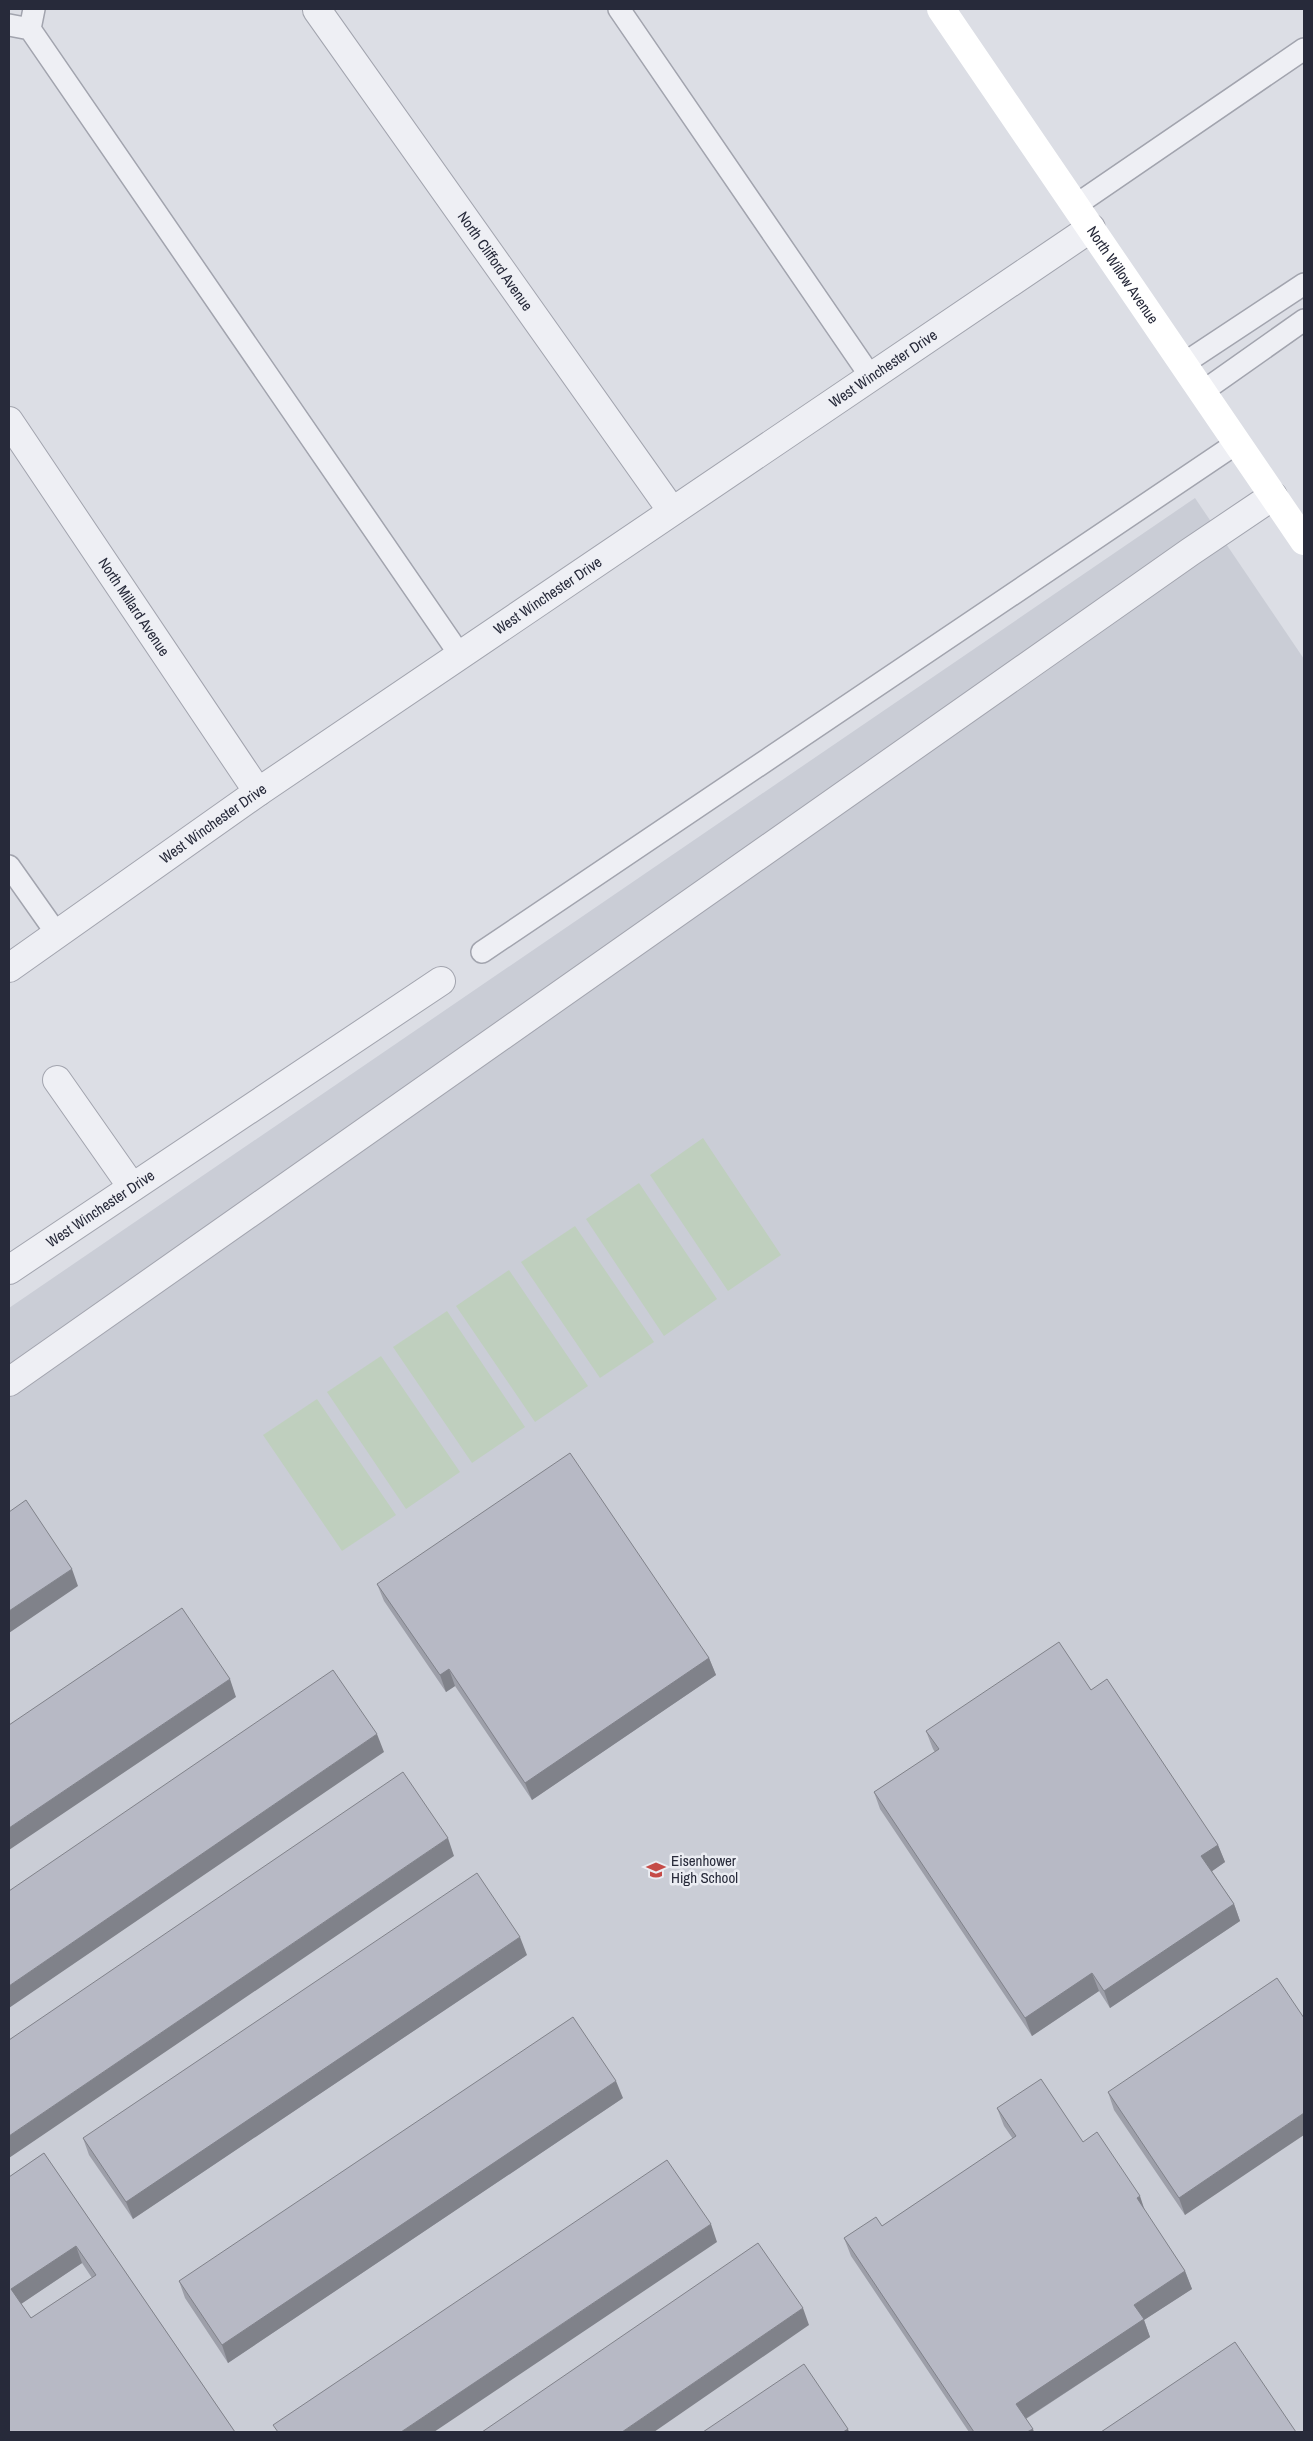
<svg xmlns="http://www.w3.org/2000/svg" width="1313" height="2441" font-family="'Archivo Narrow',sans-serif">
<rect width="100%" height="100%" fill="#dcdee5"/>
<!-- built -->
<path fill="#cacdd6" d="M 1195,498 L 1304,659 L 1304,2432 L 9,2432 L 9,1308 Z"/>
<!-- green -->
<path fill="#bfcfbe" d="M 703,1138 L 781,1255 L 728,1291 L 650,1175 Z
M 639,1183 L 717,1299 L 664,1336 L 586,1219 Z
M 575,1226 L 654,1342 L 600,1378 L 521,1262 Z
M 509,1270 L 588,1386 L 535,1422 L 456,1306 Z
M 447,1311 L 525,1427 L 472,1463 L 393,1347 Z
M 381,1356 L 460,1472 L 406,1509 L 327,1392 Z
M 317,1399 L 396,1515 L 342,1551 L 263,1435 Z"/>
<g fill="none" stroke-linecap="round" stroke-linejoin="round">
<!-- lane casing -->
<g stroke="#a2a4ae" stroke-width="24">
<path id="lane" d="M 619,9 L 871,377
M 9,25 L 30,29 L 34,9
M 30,29 L 460,655
M 1076,205 L 1304,49
M 1183,364 L 1304,284
M 1202,392 L 1304,320
M 9,866 L 57,934
M 482,952 L 1237,443"/>
</g>
<!-- street casing -->
<g stroke="#a2a4ae" stroke-width="30">
<g id="street">
<path id="s1" d="M 317,10 L 672,511"/>
<path id="s2" d="M 9,421 L 258,792"/>
<path id="s3" d="M 9,968 L 258,792 L 1091,228"/>
<path d="M 57,1080 L 132,1187"/>
<path id="s4" d="M 9,1270 L 441,981"/>
<path d="M 9,1382 L 1190,552 L 1273,496"/>
</g>
</g>
<!-- lane -->
<use href="#lane" stroke="#eeeff4" stroke-width="21"/>
<!-- street -->
<use href="#street" stroke="#eeeff4" stroke-width="28"/>
<!-- secondary -->
<path stroke="#fff" stroke-width="28" id="s5" d="M 941,9 L 1304,541"/>
</g>
<!-- wall -->
<path fill="#9d9fa9" fill-rule="evenodd" d="M 377,1584 L 709,1658 L 716,1675 L 532,1800 L 455,1686 L 446,1692 L 384,1601 Z
M 1091,1690 L 1218,1845 L 1225,1862 L 1212,1871 L 1234,1904 L 1240,1921 L 1110,2008 L 1099,1991 L 1032,2036 L 880,1809 L 874,1792 L 935,1752 L 933,1749 L 926,1731 Z
M 527,1955 L 133,2219 L 89,2155 L 83,2138 Z
M 1304,2018 L 1185,2215 L 1114,2110 L 1108,2092 Z
M 623,2098 L 228,2363 L 185,2298 L 179,2281 Z
M 997,2108 L 1083,2142 L 1145,2212 L 1185,2271 L 1192,2289 L 1144,2320 L 1150,2337 L 1026,2419 L 1034,2432 L 969,2432 L 851,2256 L 844,2238 L 882,2226 L 1013,2139 L 1004,2126 Z
M 44,2153 L 235,2432 L 9,2432 L 9,2177 ZM 82,2263 L 92,2278 L 31,2318 L 21,2304 Z"/>
<!-- shaded-wall -->
<path fill="#80828a" d="M 72,1569 L 78,1586 L 9,1633 L 9,1611 Z
M 709,1658 L 716,1675 L 532,1800 L 525,1783 Z
M 449,1669 L 455,1686 L 446,1692 L 440,1675 Z
M 230,1679 L 236,1697 L 9,1850 L 9,1828 Z
M 377,1734 L 384,1752 L 9,2008 L 9,1986 Z
M 448,1838 L 454,1856 L 9,2158 L 9,2136 Z
M 1218,1845 L 1225,1862 L 1208,1874 L 1201,1856 Z
M 1234,1904 L 1240,1921 L 1110,2008 L 1104,1991 Z
M 520,1937 L 527,1955 L 133,2219 L 126,2202 Z
M 1092,1973 L 1099,1991 L 1032,2036 L 1025,2018 Z
M 616,2081 L 623,2098 L 228,2363 L 222,2345 Z
M 1304,2113 L 1304,2135 L 1185,2215 L 1179,2198 Z
M 1140,2196 L 1146,2214 L 1137,2198 Z
M 711,2224 L 717,2242 L 434,2432 L 401,2432 Z
M 76,2246 L 82,2263 L 18,2306 L 11,2289 Z
M 1185,2271 L 1192,2289 L 1144,2320 L 1150,2337 L 1022,2421 L 1016,2404 L 1134,2305 Z
M 803,2308 L 809,2325 L 654,2432 L 622,2432 Z
M 848,2429 L 849,2432 L 843,2432 Z
M 1033,2429 L 1034,2432 L 1027,2432 Z"/>
<!-- building -->
<path fill="#b7b9c5" stroke="#80828a" fill-rule="evenodd" d="M 570,1453 L 709,1658 L 525,1783 L 449,1669 L 440,1675 L 377,1584 Z
M 26,1500 L 72,1569 L 9,1611 L 9,1512 Z
M 182,1608 L 230,1679 L 9,1828 L 9,1725 Z
M 1059,1642 L 1091,1690 L 1107,1679 L 1218,1845 L 1201,1856 L 1234,1904 L 1104,1991 L 1092,1973 L 1025,2018 L 874,1792 L 939,1749 L 926,1731 Z
M 333,1670 L 377,1734 L 9,1986 L 9,1891 Z
M 403,1772 L 448,1838 L 9,2136 L 9,2040 Z
M 477,1873 L 520,1937 L 126,2202 L 83,2138 Z
M 1277,1978 L 1304,2018 L 1304,2113 L 1179,2198 L 1108,2092 Z
M 573,2017 L 616,2081 L 222,2345 L 179,2281 Z
M 1041,2079 L 1083,2142 L 1097,2132 L 1140,2196 L 1137,2198 L 1185,2271 L 1134,2305 L 1144,2319 L 1016,2404 L 1033,2429 L 1027,2432 L 974,2432 L 844,2238 L 876,2217 L 882,2226 L 1016,2136 L 997,2108 Z
M 44,2153 L 235,2432 L 9,2432 L 9,2177 ZM 76,2246 L 96,2275 L 31,2318 L 11,2289 Z
M 667,2160 L 711,2224 L 401,2432 L 278,2432 L 273,2425 Z
M 758,2243 L 803,2308 L 622,2432 L 482,2432 Z
M 1235,2342 L 1296,2432 L 1101,2432 Z
M 804,2364 L 848,2429 L 843,2432 L 703,2432 Z"/>
<!-- icons -->
<defs>
<g id="school-bare" transform="scale(1.5)"><path d="M0-5L7-2L0 1L-7-2ZM-4 1L0 2.5L4 1V4Q0 6-4 4Z" fill="#c54b47" stroke="#ebedf3" stroke-width="2.5" paint-order="stroke"/></g>
</defs>
<g fill-rule="evenodd">
<use href="#school-bare" x="656" y="1870"/>
</g>
<g text-anchor="middle" stroke-width="5" stroke-linejoin="round" paint-order="stroke">
<!-- street labels -->
<g font-size="15" fill="#272a3a" stroke="#ebedf3">
<text dy="5" stroke="none"><textPath href="#s1" startOffset="308">North Clifford Avenue</textPath></text>
<text dy="5" stroke="none"><textPath href="#s5" startOffset="322">North Willow Avenue</textPath></text>
<text dy="5" stroke="none"><textPath href="#s3" startOffset="1060">West Winchester Drive</textPath></text>
<text dy="5" stroke="none"><textPath href="#s3" startOffset="655">West Winchester Drive</textPath></text>
<text dy="5" stroke="none"><textPath href="#s2" startOffset="224">North Millard Avenue</textPath></text>
<text dy="5" stroke="none"><textPath href="#s3" startOffset="250">West Winchester Drive</textPath></text>
<text dy="5" stroke="none"><textPath href="#s4" startOffset="110">West Winchester Drive</textPath></text>
</g>
<!-- poi labels -->
<g font-size="15" fill="#272a3a" stroke="#ebedf3" text-anchor="start">
<text x="671" y="1866">Eisenhower<tspan x="671" dy="17">High School</tspan></text>
</g>
</g>
<!-- border -->
<rect width="1313" height="2441" fill="none" stroke="#272a3a" stroke-width="20"/>
</svg>
